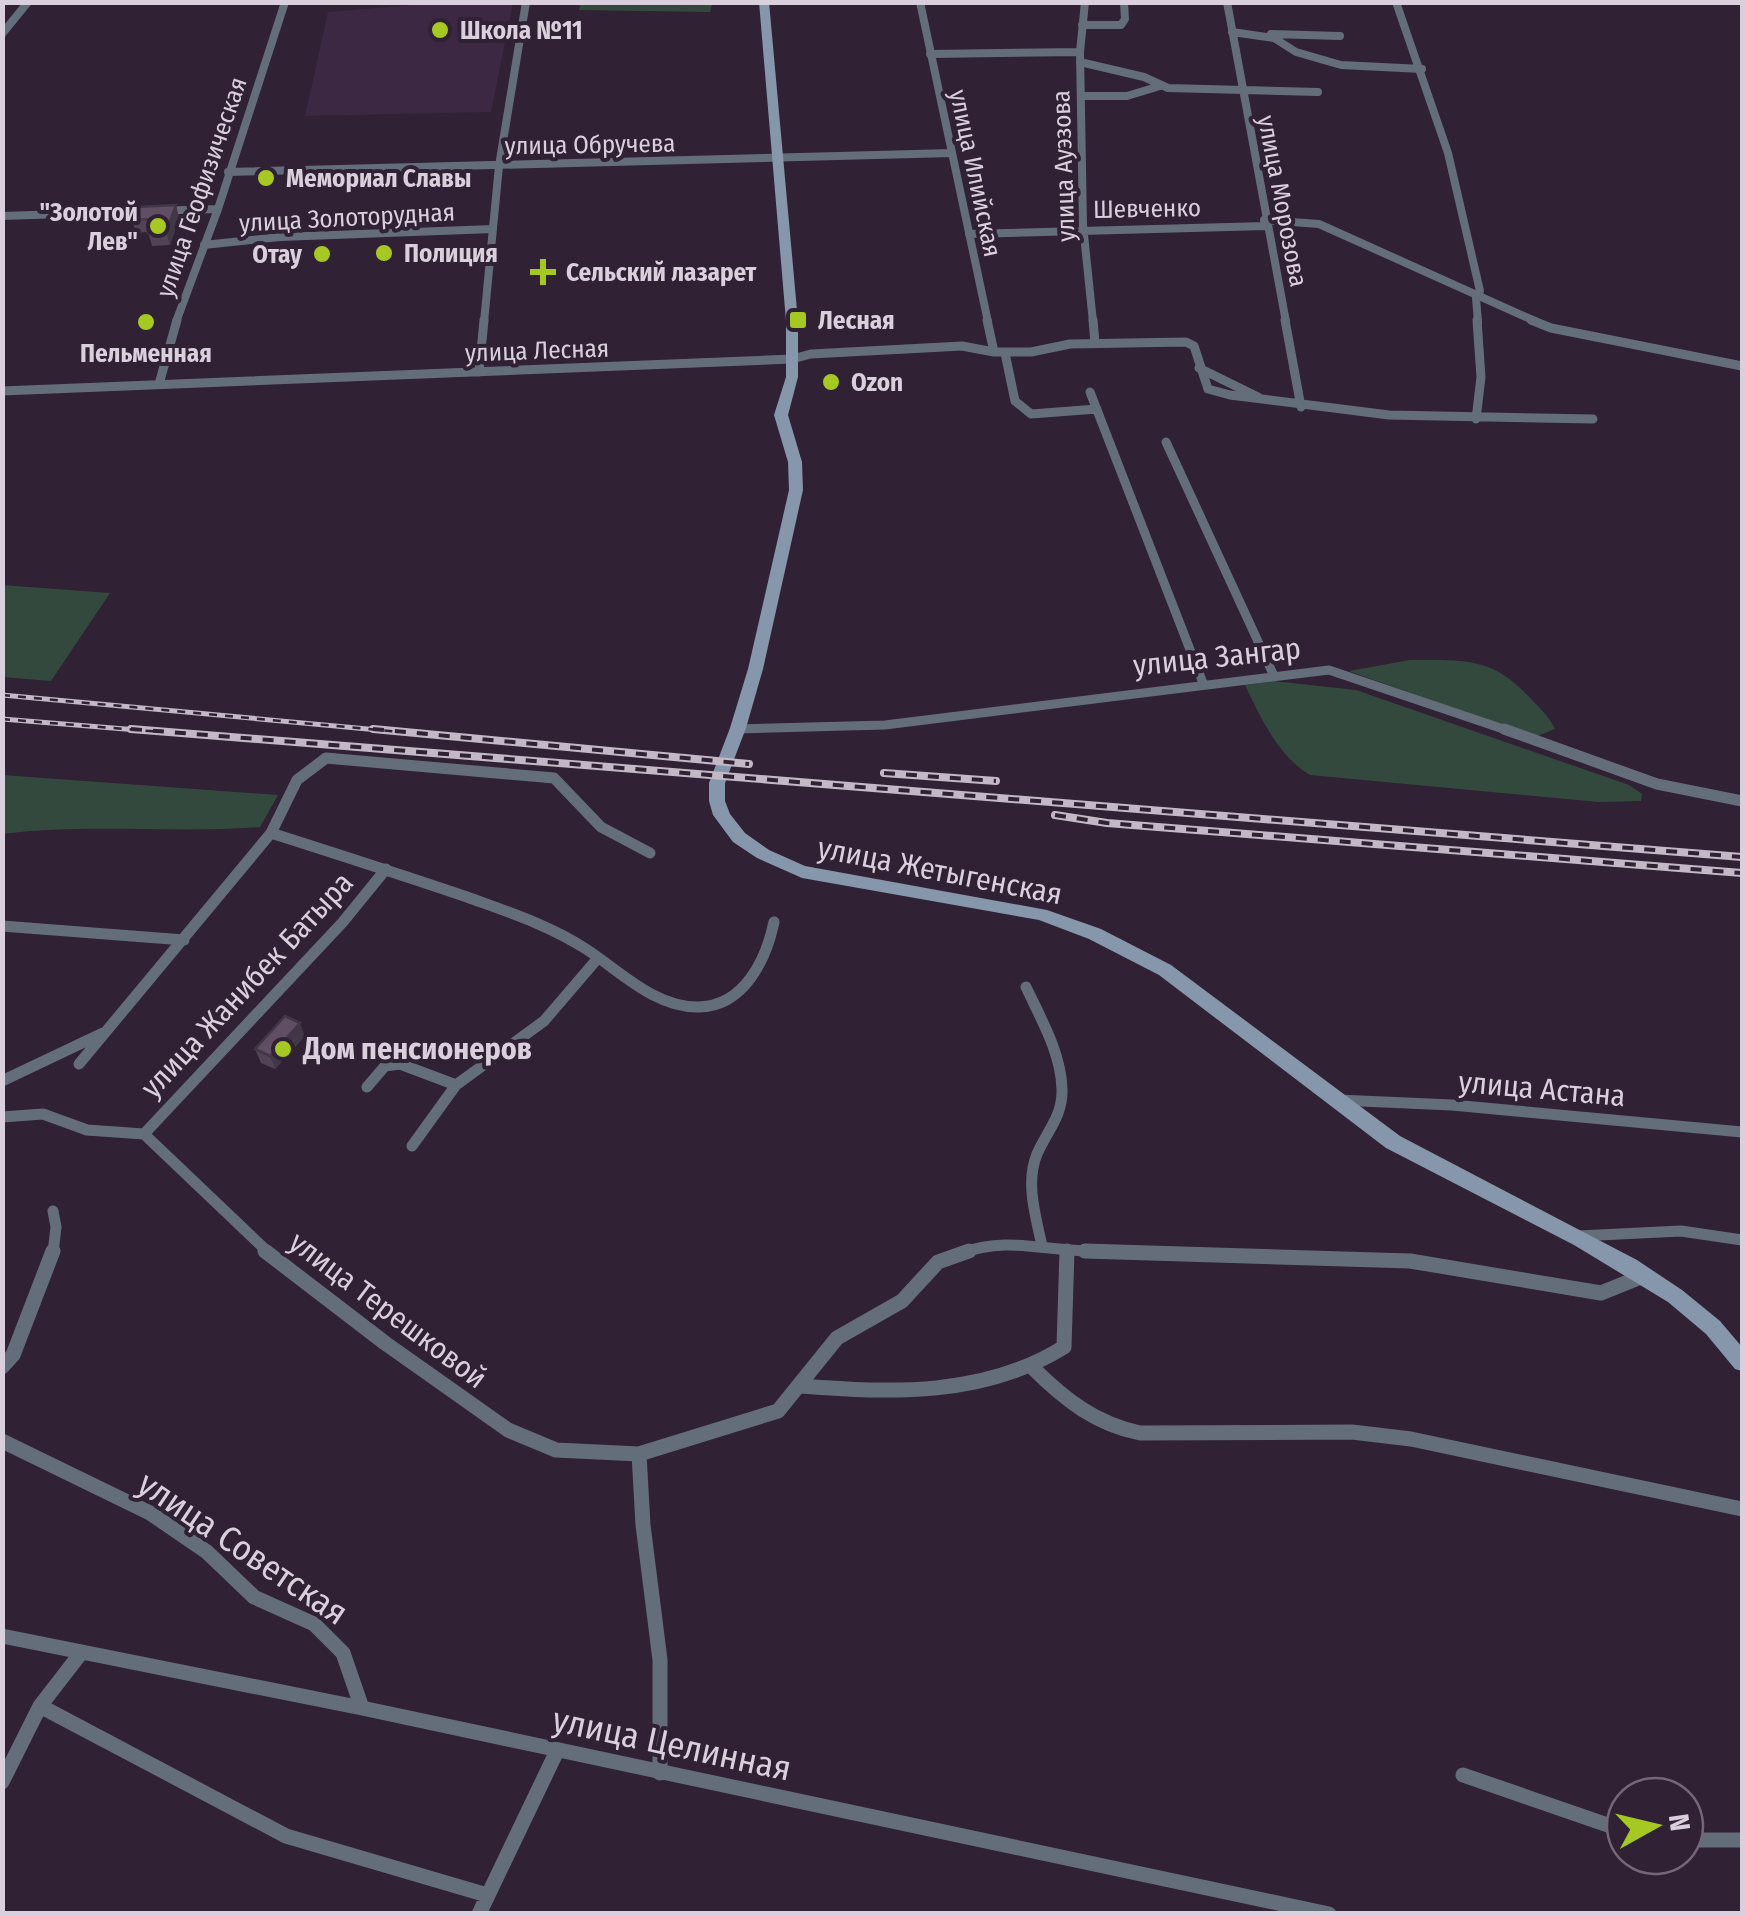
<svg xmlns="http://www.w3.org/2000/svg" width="1745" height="1916" font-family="'Fira Sans Condensed',sans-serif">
<rect width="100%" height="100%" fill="#302135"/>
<!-- built -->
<path fill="#3c2842" d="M 450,2 L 513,3 L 491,112 L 305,116 L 328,12 Z"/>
<!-- green -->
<path fill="#34493d" d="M 581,3 L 581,2 L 712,3 L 710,12 L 579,10 Z
M 2,585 L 110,593 L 51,681 L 3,677 Z
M 1410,660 C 1464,660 1492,656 1531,699 C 1540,708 1550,718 1555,729 L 1535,737 L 1349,671 Z
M 1273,681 L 1356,690 L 1629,785 L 1642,794 L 1641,801 L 1599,802 L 1310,775 C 1279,757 1260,717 1245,685 Z
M 2,775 L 3,775 L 278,795 L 260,827 C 174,834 88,823 3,834 Z"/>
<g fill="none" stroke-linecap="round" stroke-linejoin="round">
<!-- street-far3 -->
<path stroke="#646e7b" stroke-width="8" d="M 920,2 L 988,322
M 1227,2 L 1286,322
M 1396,2 L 1448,153 L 1480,291 L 1476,298 L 1478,322
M 1082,25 L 1121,25 L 1125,19 L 1124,2
M 1232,32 L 1274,38 L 1296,52 L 1341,65 L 1422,69
M 2,34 L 28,2
M 1271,34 L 1340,36
M 1080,52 L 1085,2
M 930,54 L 1080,52 L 1083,225 L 1093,322
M 1080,62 L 1144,77 L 1168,88 L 1318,92
M 1081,96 L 1127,96 L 1160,86
M 228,172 L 952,153
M 2,216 L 218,209
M 1264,220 L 1319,224 L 1537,322
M 969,234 L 1266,226
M 204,245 L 280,237 L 493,229
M 176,322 L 218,209 L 285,2
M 484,322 L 499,166 L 526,2"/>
<!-- street-far2 -->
<path stroke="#646e7b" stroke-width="9" d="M 987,320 L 994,352
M 1093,320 L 1095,343
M 1285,320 L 1301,407
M 1531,320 L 1551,328 L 1742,366
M 1005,353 L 1015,401 L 1031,414 L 1097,409
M 1199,368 L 1258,397
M 479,372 L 484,320
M 159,384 L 177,320
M 2,391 L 792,359 L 811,354 L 962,346 L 994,352 L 1031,352 L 1070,344 L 1186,342 L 1194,346 L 1208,389 L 1230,395 L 1389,415 L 1593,419
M 1090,392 L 1203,683
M 1476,419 L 1481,377 L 1477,320
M 1166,442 L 1274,676
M 738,729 L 885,725 L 1329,670 L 1512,732"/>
<!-- street-far1 -->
<path stroke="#646e7b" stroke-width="11" d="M 1504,729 L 1657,784 L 1742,801
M 650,853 L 601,827 L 554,778 L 326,758 L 297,780 L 271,833 C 337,854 402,875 467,897 C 508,912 549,925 586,949 C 620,971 655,1008 699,1007 C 744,1006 766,960 774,922
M 2,926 L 184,940
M 1026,987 C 1041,1019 1061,1053 1062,1089 C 1063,1116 1047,1131 1037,1154 C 1025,1183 1036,1217 1042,1246
M 79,1064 L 271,833
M 2,1081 L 103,1033
M 367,1087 L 385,1066 L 400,1064 L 456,1085
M 1338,1100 L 1452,1105 L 1742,1132
M 2,1117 L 43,1114 L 87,1130 L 144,1134
M 144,1134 L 269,1253
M 144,1134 L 342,923 L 386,869
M 412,1146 L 456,1085 L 544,1021 L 598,958
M 1578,1236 L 1681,1231 L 1742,1240
M 53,1253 L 56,1227 L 53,1211
M 962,1253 C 1000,1239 1031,1247 1069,1250 C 1100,1252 1132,1252 1163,1253"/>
<!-- street -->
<path stroke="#646e7b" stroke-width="15" d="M 265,1251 L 385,1343 L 508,1430 L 556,1450 L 639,1454 L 778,1411 L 837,1338 L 902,1301 L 938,1262 L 969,1251
M 1085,1251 L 1410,1261 L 1601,1293 L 1643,1276
M 2,1367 L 13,1355 L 53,1251
M 1033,1368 C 1065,1400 1096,1424 1140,1433 L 1352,1432 L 1411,1439 L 1742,1509
M 801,1386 C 892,1393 984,1397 1064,1347 L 1067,1251
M 2,1441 L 150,1513 L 207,1552 L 254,1597 L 314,1624 L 343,1653 L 362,1708
M 639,1454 L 643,1525 L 660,1660 L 660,1773
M 2,1636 L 362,1708 L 1329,1914
M 40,1706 L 286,1836 L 487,1895
M 1463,1775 L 1625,1831
M 2,1782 L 40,1706 L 81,1653
M 1685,1840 L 1742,1840
M 479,1914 L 557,1751"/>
<!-- secondary -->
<path fill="#8696ab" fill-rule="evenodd" d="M 759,2 L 769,2 L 798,321 L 798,377 L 788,415 L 802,462 L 803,490 L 763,669 L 746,728 L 725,783 L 725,801 L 730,814 L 745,833 L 769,850 L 805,866 L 1047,910 L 1101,929 L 1171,965 L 1400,1136 L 1637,1260 L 1682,1290 L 1720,1321 L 1742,1347 L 1742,1371 L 1735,1369 L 1706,1334 L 1668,1302 L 1574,1245 L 1386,1148 L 1159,975 L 1089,939 L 1039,920 L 802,878 L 757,858 L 733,842 L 713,815 L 709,801 L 709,783 L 730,728 L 748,669 L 789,490 L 788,462 L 774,415 L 786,377 L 786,321 Z"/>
<!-- rail-far1 casing -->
<g stroke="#c2b8c6" stroke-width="5">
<path id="rail-far1" d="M 2,695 L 400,732
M 2,719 L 162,732"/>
</g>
<!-- rail casing -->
<g stroke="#c2b8c6" stroke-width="8">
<path id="rail" d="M 131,729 L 1742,857
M 373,729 L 749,764
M 884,773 L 996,781
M 1055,815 L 1107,823 L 1742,873"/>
</g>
<!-- rail-far1 -->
<use href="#rail-far1" stroke="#302135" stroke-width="2.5" stroke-dasharray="8" stroke-linecap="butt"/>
<!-- rail -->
<use href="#rail" stroke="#302135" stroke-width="4" stroke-dasharray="11" stroke-linecap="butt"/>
</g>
<!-- wall -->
<path fill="#524356" d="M 176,205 L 179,218 L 170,245 L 152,246 L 148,232 L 136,233 L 132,220 Z
M 305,1036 L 275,1069 L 261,1063 L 255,1049 Z"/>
<!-- shaded-wall -->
<path fill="#423746" d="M 176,205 L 179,218 L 170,245 L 166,232 Z
M 300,1023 L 305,1036 L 275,1069 L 270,1056 Z"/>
<!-- building -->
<path fill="#5f4e64" stroke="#423746" stroke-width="2.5" d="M 176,205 L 166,232 L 148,233 L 153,219 L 132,220 L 137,207 Z
M 285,1016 L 300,1023 L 270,1056 L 255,1049 Z"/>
<!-- markers -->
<g fill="#a5c822" stroke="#302135" stroke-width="4">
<circle cx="440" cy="30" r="10"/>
<circle cx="266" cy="178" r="10"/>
<circle cx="158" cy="226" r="10"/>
<circle cx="384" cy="253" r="10"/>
<circle cx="322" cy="254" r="10"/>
<path d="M538 257h10v10h10v10h-10v10h-10v-10h-10v-10h10z"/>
<rect x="788" y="310" width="20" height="20" rx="5"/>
<circle cx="146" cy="322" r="10"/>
<circle cx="831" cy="382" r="10"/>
<circle cx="283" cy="1049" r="10"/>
</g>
<g text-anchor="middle" stroke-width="8" stroke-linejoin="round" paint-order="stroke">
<!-- far-poi labels -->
<g font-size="25" font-weight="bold" fill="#dad0dd" stroke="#302135" text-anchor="start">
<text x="460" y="39">Школа №11</text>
<text x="286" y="187">Мемориал Славы</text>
<text x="138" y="221" text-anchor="end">"Золотой<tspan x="138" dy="29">Лев"</tspan></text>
<text x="404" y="262">Полиция</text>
<text x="302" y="263" text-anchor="end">Отау</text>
<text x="566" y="281">Сельский лазарет</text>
<text x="818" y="329">Лесная</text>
<text x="146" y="362" text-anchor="middle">Пельменная</text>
<text x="851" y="391">Ozon</text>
</g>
<!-- far-street labels -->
<g font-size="25" fill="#dad0dd" stroke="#302135">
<text transform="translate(590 144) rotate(-1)" y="9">улица Обручева</text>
<text transform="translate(1063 166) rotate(-92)" y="9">улица Ауэзова</text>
<text transform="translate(976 173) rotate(78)" y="9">улица Илийская</text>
<text transform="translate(201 187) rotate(-71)" y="9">улица Геофизическая</text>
<text transform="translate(1283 201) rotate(79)" y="9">улица Морозова</text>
<text transform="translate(1147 208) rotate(-1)" y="9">Шевченко</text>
<text transform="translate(347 217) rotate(-3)" y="9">улица Золоторудная</text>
<text transform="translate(537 350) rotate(-2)" y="9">улица Лесная</text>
</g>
<!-- street labels -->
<g font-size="30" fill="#dad0dd" stroke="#302135">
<text transform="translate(1217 657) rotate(-6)" y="10">улица Зангар</text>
<text transform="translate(940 871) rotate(11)" y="10">улица Жетыгенская</text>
<text transform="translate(247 985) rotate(-47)" y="10">улица Жанибек Батыра</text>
<text transform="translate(1542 1089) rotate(5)" y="10">улица Астана</text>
<text transform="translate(388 1310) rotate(37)" y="10">улица Терешковой</text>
</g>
<!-- poi labels -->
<g font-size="30" font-weight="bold" fill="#dad0dd" stroke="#302135" text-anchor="start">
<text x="303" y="1059">Дом пенсионеров</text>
</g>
<!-- near-street labels -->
<g font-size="35" fill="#dad0dd" stroke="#302135">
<text transform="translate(243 1548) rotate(34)" y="12">улица Советская</text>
<text transform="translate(672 1744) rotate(12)" y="12">улица Целинная</text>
</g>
</g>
<!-- border -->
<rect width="1745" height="1916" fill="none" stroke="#dad0dd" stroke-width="10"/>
<!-- north arrow -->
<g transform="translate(1655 1826) rotate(82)"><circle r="48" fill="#302135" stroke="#746778" stroke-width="2.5"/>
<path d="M0-8L18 38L0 25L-18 38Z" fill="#a5c822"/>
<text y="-15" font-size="28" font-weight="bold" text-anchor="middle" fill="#dad0dd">N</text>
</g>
</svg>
